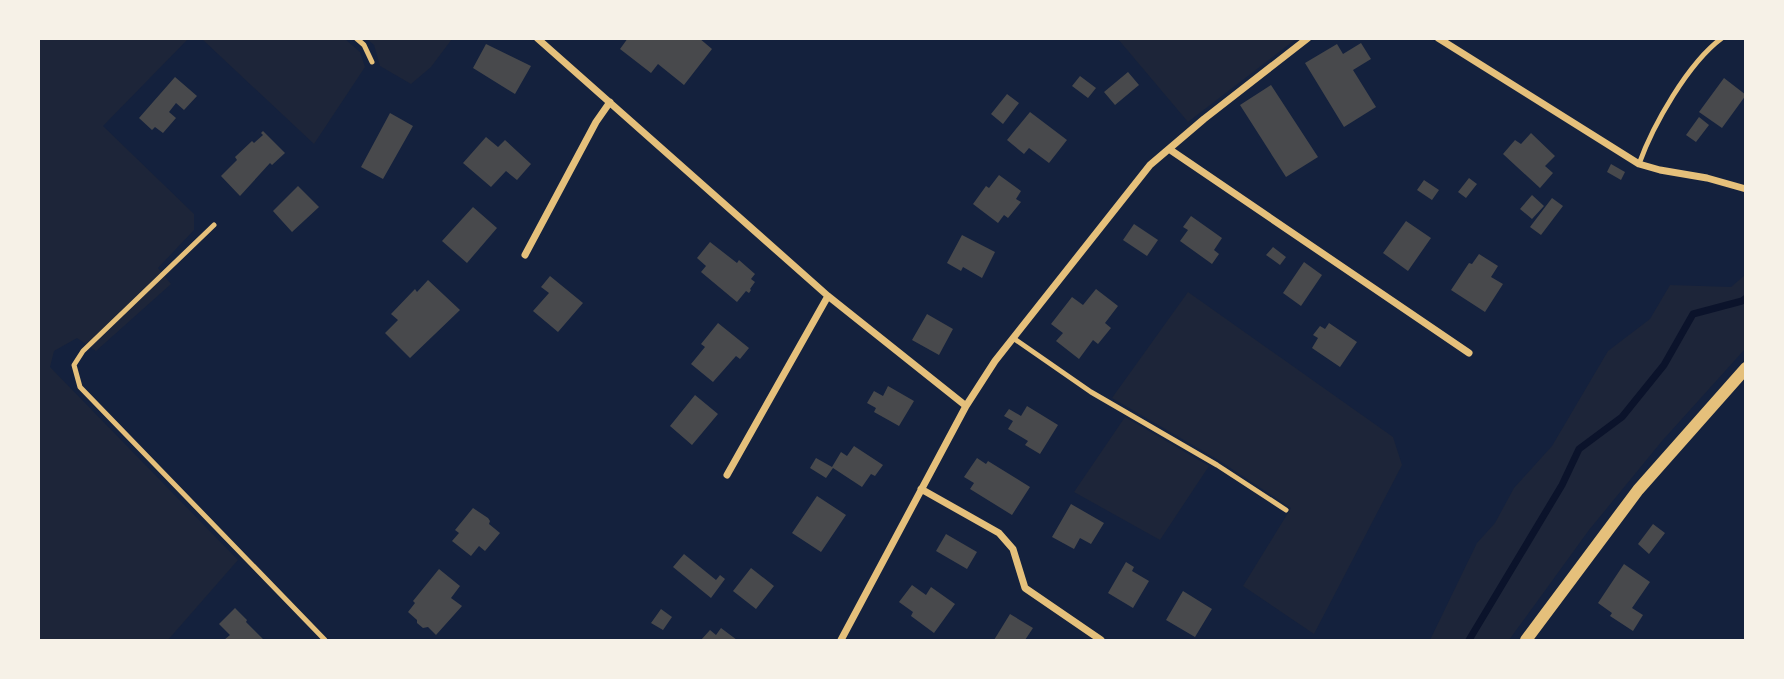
<svg xmlns="http://www.w3.org/2000/svg" width="1784" height="679" font-family="'Libre Baskerville',serif">
<rect width="100%" height="100%" fill="#14213d"/>
<!-- green -->
<path fill="#1d2539" d="M 38,39 L 188,39 L 103,126 L 194,214 L 194,230 L 158,268 L 171,284 L 96,351 L 77,338 L 54,351 L 50,367 L 238,560 L 168,640 L 39,640 Z
M 202,39 L 345,39 L 360,52 L 365,67 L 314,144 Z
M 367,39 L 452,39 L 431,67 L 411,84 L 380,66 L 374,45 Z
M 1118,39 L 1296,39 L 1188,122 Z
M 1745,275 L 1745,349 L 1662,441 L 1589,530 L 1509,640 L 1430,640 L 1477,543 L 1495,523 L 1514,488 L 1552,446 L 1608,351 L 1650,319 L 1670,285 L 1731,287 Z
M 1188,292 L 1393,437 L 1402,465 L 1314,634 L 1243,586 L 1291,508 L 1220,461 L 1112,398 Z
M 1125,417 L 1209,466 L 1160,540 L 1074,492 Z"/>
<g fill="none" stroke-linecap="round" stroke-linejoin="round">
<!-- stream -->
<path stroke="#0b132b" stroke-width="7" d="M 1469,640 L 1562,485 L 1579,449 L 1622,417 L 1664,365 L 1693,314 L 1742,301 L 1746,298"/>
</g>
<!-- building -->
<path fill="#48494c" d="M 628,38 L 699,38 L 712,49 L 684,85 L 658,64 L 651,73 L 620,49 Z
M 1361,43 L 1371,59 L 1353,70 L 1376,107 L 1344,127 L 1305,63 L 1337,44 L 1343,54 Z
M 486,44 L 531,66 L 515,94 L 473,68 Z
M 1128,72 L 1139,85 L 1115,105 L 1104,92 Z
M 1080,76 L 1096,88 L 1088,98 L 1072,86 Z
M 175,77 L 197,96 L 184,110 L 176,103 L 169,112 L 176,118 L 163,133 L 155,127 L 152,130 L 139,118 Z
M 1724,78 L 1746,95 L 1722,128 L 1699,112 Z
M 1271,85 L 1318,157 L 1286,177 L 1240,105 Z
M 1007,94 L 1019,103 L 1003,124 L 991,114 Z
M 1030,112 L 1067,140 L 1049,163 L 1029,148 L 1024,154 L 1007,140 Z
M 390,113 L 413,126 L 383,179 L 361,167 Z
M 1699,117 L 1709,125 L 1696,142 L 1686,135 Z
M 263,131 L 285,153 L 272,165 L 270,163 L 240,196 L 221,176 L 237,160 L 235,157 L 252,141 L 254,143 L 263,135 L 261,133 Z
M 1531,133 L 1555,156 L 1545,166 L 1553,173 L 1540,188 L 1503,154 L 1515,140 L 1521,144 Z
M 486,137 L 498,147 L 505,140 L 531,164 L 517,180 L 506,171 L 491,187 L 463,163 Z
M 1611,164 L 1625,172 L 1621,180 L 1607,172 Z
M 999,175 L 1021,191 L 1016,199 L 1021,202 L 1008,218 L 1004,215 L 998,223 L 973,204 L 986,186 L 989,188 Z
M 1469,178 L 1477,184 L 1466,198 L 1458,192 Z
M 1424,180 L 1439,190 L 1432,200 L 1417,190 Z
M 298,186 L 319,207 L 292,232 L 273,211 Z
M 1532,195 L 1544,206 L 1532,219 L 1520,209 Z
M 1552,198 L 1563,206 L 1541,235 L 1530,227 Z
M 473,207 L 497,228 L 467,263 L 442,241 Z
M 1191,216 L 1222,238 L 1214,250 L 1219,254 L 1212,264 L 1180,241 L 1188,230 L 1183,227 Z
M 1406,221 L 1431,238 L 1408,271 L 1383,253 Z
M 1134,224 L 1158,240 L 1147,256 L 1123,240 Z
M 962,235 L 995,252 L 982,278 L 963,267 L 961,271 L 947,263 Z
M 710,242 L 737,263 L 739,260 L 755,274 L 751,279 L 755,282 L 750,289 L 751,290 L 749,293 L 746,291 L 737,302 L 701,272 L 706,266 L 697,258 Z
M 1273,247 L 1286,257 L 1280,265 L 1266,255 Z
M 1479,254 L 1498,266 L 1491,277 L 1503,284 L 1485,312 L 1451,290 L 1469,263 L 1472,264 Z
M 1304,262 L 1322,275 L 1301,306 L 1283,293 Z
M 550,276 L 583,303 L 558,332 L 533,311 L 549,293 L 541,287 Z
M 428,280 L 460,310 L 410,358 L 385,333 L 398,320 L 391,314 L 415,289 L 417,292 Z
M 1096,289 L 1118,306 L 1105,323 L 1111,328 L 1098,344 L 1093,340 L 1079,359 L 1056,341 L 1063,333 L 1051,324 L 1072,297 L 1083,305 Z
M 927,314 L 953,329 L 939,355 L 912,340 Z
M 718,323 L 749,348 L 740,359 L 736,356 L 713,382 L 691,364 L 705,347 L 701,344 Z
M 1329,323 L 1357,342 L 1340,367 L 1312,348 L 1318,338 L 1313,335 L 1320,326 L 1325,329 Z
M 888,386 L 914,401 L 899,426 L 874,412 L 876,408 L 867,403 L 874,391 L 883,396 Z
M 695,395 L 718,414 L 692,445 L 670,426 Z
M 1027,406 L 1058,425 L 1040,454 L 1025,445 L 1028,441 L 1008,429 L 1013,421 L 1004,416 L 1009,409 L 1021,416 Z
M 854,446 L 883,465 L 875,476 L 871,474 L 862,487 L 833,468 L 826,478 L 810,468 L 816,458 L 832,467 L 841,452 L 847,456 Z
M 977,458 L 986,464 L 988,461 L 1030,487 L 1012,515 L 970,489 L 974,483 L 964,477 Z
M 817,496 L 846,515 L 821,552 L 792,533 Z
M 1071,504 L 1104,523 L 1091,544 L 1080,538 L 1074,549 L 1052,537 Z
M 473,508 L 488,518 L 490,521 L 489,524 L 500,533 L 485,551 L 479,546 L 471,556 L 452,541 L 459,533 L 455,530 Z
M 1653,524 L 1665,533 L 1649,554 L 1638,544 Z
M 946,534 L 977,552 L 967,569 L 936,551 Z
M 684,554 L 716,580 L 720,575 L 725,579 L 711,598 L 673,567 Z
M 1126,562 L 1134,567 L 1132,571 L 1149,581 L 1133,608 L 1108,593 Z
M 1624,564 L 1650,582 L 1632,608 L 1643,615 L 1633,631 L 1610,616 L 1612,613 L 1598,603 Z
M 751,568 L 774,586 L 756,609 L 733,591 Z
M 439,569 L 460,586 L 451,598 L 462,606 L 436,635 L 428,627 L 423,628 L 417,623 L 417,620 L 408,612 L 415,603 L 413,601 Z
M 912,585 L 926,595 L 931,587 L 955,604 L 934,633 L 911,616 L 913,612 L 899,602 Z
M 1183,591 L 1212,609 L 1195,637 L 1166,620 Z
M 235,608 L 247,620 L 246,622 L 264,640 L 224,640 L 230,635 L 219,624 Z
M 661,609 L 672,617 L 663,630 L 651,623 Z
M 1010,614 L 1033,628 L 1025,640 L 994,640 Z
M 721,628 L 737,640 L 701,640 L 710,630 L 716,635 Z"/>
<g fill="none" stroke-linecap="round" stroke-linejoin="round">
<!-- service -->
<path stroke="#e5c07b" stroke-width="5" d="M 356,38 L 364,45 L 372,62
M 1639,164 C 1653,125 1688,63 1722,38
M 214,225 L 83,351 L 74,365 L 80,387 L 325,640
M 1013,338 L 1091,392 L 1217,465 L 1286,510"/>
<!-- minor -->
<path stroke="#e5c07b" stroke-width="7" d="M 537,38 L 828,296 L 966,406
M 1438,38 L 1639,164 L 1660,170 L 1707,178 L 1746,189
M 1169,149 L 1469,353
M 525,255 L 596,122 L 610,102
M 727,475 L 828,296
M 921,489 L 999,533 L 1013,549 L 1025,588 L 1101,640
M 841,640 L 966,406 L 995,361 L 1150,165 L 1204,119 L 1308,38"/>
<!-- tertiary -->
<path stroke="#e5c07b" stroke-width="12" d="M 1526,640 L 1638,490 L 1746,368"/>
</g>
<!-- border -->
<rect width="1784" height="679" fill="none" stroke="#f6f1e7" stroke-width="80"/>
</svg>
